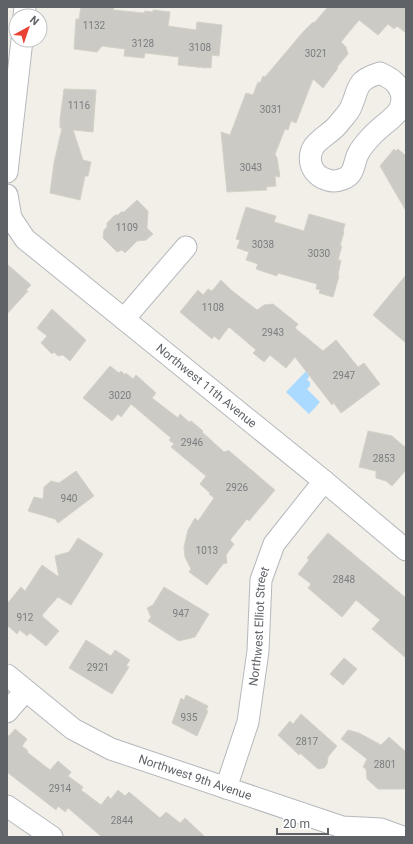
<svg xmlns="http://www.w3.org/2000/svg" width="413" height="844" font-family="Roboto,sans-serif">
<rect width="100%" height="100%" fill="#f1efe8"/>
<!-- water -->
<path fill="#aadaff" d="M 309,368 L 312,371 L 307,380 L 310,382 L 310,386 L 307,389 L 320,402 L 309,414 L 286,392 Z"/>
<!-- building -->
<path fill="#cccac5" stroke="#d6d1c6" d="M 81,7 L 114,7 L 113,10 L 144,13 L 145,11 L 153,12 L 153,10 L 170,12 L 168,26 L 196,30 L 197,22 L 222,25 L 219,56 L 212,55 L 211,68 L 207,67 L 207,68 L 178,65 L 179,57 L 145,53 L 144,58 L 124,56 L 125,49 L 102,46 L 97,52 L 74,49 L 76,19 L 79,19 Z
M 328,7 L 406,7 L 406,33 L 397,26 L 394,29 L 388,24 L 378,35 L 359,20 L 341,42 L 346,47 L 348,54 L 337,67 L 338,68 L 323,88 L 313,79 L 296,123 L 291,121 L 288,130 L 285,129 L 275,154 L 277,158 L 280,177 L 275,176 L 276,186 L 266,187 L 267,190 L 227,192 L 221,132 L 230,135 L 246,93 L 253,95 L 258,82 L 260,83 L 263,76 L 265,77 L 303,32 L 313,22 L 314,23 Z
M 64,89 L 96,90 L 93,132 L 73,130 L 83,160 L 91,162 L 88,176 L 85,176 L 80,200 L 50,193 L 54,163 L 62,128 L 60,128 L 60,119 Z
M 394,149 L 396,151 L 398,149 L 406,156 L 406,211 L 380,166 Z
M 137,200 L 148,211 L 147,228 L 153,234 L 146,240 L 137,241 L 125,253 L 122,250 L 117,252 L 103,238 L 104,230 L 107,227 L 107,223 L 115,215 L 118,215 L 121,212 L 124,212 Z
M 246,207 L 276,216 L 274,222 L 304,231 L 309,214 L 345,224 L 343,231 L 344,232 L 340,246 L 342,246 L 338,260 L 341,260 L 338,275 L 339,276 L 333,297 L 319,293 L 320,290 L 316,289 L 317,284 L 278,273 L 277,276 L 256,269 L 258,264 L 246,260 L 249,252 L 237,248 L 240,240 L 236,239 Z
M 7,264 L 31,285 L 26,290 L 28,291 L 7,314 Z
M 406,275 L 406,343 L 373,315 Z
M 221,280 L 231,290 L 257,310 L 264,305 L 273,304 L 298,324 L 295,328 L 323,351 L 336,340 L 358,367 L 364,363 L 380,384 L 341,413 L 334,403 L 332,405 L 295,357 L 286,368 L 270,355 L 264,362 L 253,353 L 256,350 L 229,327 L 219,340 L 214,336 L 212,339 L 180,312 L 198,290 L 203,295 L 208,289 L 212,291 Z
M 52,309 L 86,340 L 70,361 L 63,355 L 58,356 L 54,352 L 52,354 L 41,343 L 47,336 L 37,328 Z
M 110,366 L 119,373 L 121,371 L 125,375 L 126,373 L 133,379 L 136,375 L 156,393 L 152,398 L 178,418 L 180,414 L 189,422 L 191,421 L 203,431 L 202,432 L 224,452 L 225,451 L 226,452 L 228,450 L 275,490 L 249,521 L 247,519 L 230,540 L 234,544 L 226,555 L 227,563 L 223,564 L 207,585 L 189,572 L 191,569 L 185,557 L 184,547 L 188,530 L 195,518 L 198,521 L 214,498 L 209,494 L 210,493 L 200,484 L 206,476 L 171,447 L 174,444 L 169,440 L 171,438 L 131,404 L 121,417 L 118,414 L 112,421 L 83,398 Z
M 368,431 L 392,436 L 406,448 L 406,470 L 392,486 L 386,481 L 376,478 L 376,471 L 359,467 Z
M 76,471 L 94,496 L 58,523 L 55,519 L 28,511 L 34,497 L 43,499 L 44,487 L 51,481 L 59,483 Z
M 328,533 L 406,598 L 406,658 L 372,629 L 380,620 L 356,600 L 342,617 L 308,588 L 311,584 L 298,574 L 309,560 L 307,558 Z
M 78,538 L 103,554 L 71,605 L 58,597 L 42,615 L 43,617 L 59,631 L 46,646 L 30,633 L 27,636 L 20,630 L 17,634 L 7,625 L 7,604 L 21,587 L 25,591 L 42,565 L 59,577 L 55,556 L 69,552 Z
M 164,587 L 209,614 L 195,637 L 179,641 L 148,621 L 151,617 L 147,608 L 153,605 Z
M 86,640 L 111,656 L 115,650 L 130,660 L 126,666 L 129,667 L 112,694 L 69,668 Z
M 344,658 L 357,669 L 343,685 L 330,674 Z
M 186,695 L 208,706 L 206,710 L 208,711 L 197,736 L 172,723 L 181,698 L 184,700 Z
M 301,714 L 337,746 L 328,757 L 327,764 L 324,768 L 318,769 L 300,753 L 299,755 L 278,735 L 290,721 L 293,724 Z
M 15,729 L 27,739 L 22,746 L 28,751 L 27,752 L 50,770 L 58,761 L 71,772 L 68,776 L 83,787 L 81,790 L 101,805 L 108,796 L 111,799 L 118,790 L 125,796 L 129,792 L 160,818 L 166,812 L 180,823 L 185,818 L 205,837 L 102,837 L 68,808 L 65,812 L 58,806 L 56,810 L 7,772 L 7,735 L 9,736 Z
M 348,730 L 359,733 L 381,745 L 389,737 L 406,752 L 406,789 L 378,789 L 367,779 L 366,769 L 363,767 L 367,759 L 341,739 Z"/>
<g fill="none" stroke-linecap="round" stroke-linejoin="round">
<!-- minor casing -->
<g stroke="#b5b8bc" stroke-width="23">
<g id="minor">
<path d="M 24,16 L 25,7"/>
<path d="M 380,73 C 390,78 398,82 401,93 C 406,111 390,119 379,129 C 373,134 363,145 359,152 C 353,162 356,174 343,179 C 338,181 333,182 328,180 C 320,178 313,172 311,164 C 306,141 330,137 340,122 C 344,117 349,112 351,107 C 360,86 355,81 380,73 Z"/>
<path d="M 7,172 L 22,40"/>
<path id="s1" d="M 7,195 L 11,218 L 25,239 L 324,481 L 406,550"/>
<path d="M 124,319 L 186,247"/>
<path id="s2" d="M 7,675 L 73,729 L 111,749 L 342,827 L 381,829 L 403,837"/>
<path d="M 7,712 L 25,691"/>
<path id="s3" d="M 226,788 L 248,722 L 258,651 L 261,580 L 274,544 L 324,481"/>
<path d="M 7,806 L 52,837"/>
</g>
</g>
<!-- minor -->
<use href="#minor" stroke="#fff" stroke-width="21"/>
</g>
<g text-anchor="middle" stroke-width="4" stroke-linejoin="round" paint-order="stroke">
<!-- number labels -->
<g font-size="10" fill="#7a7d7f">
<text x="94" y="29">1132</text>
<text x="143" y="47">3128</text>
<text x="200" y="51">3108</text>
<text x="316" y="57">3021</text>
<text x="79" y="109">1116</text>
<text x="271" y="113">3031</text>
<text x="251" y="171">3043</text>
<text x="127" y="231">1109</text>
<text x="263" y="248">3038</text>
<text x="319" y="257">3030</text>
<text x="213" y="311">1108</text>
<text x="273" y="336">2943</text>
<text x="344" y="379">2947</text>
<text x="120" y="399">3020</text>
<text x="192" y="446">2946</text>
<text x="384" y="462">2853</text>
<text x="237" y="491">2926</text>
<text x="69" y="502">940</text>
<text x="207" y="554">1013</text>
<text x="344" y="583">2848</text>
<text x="181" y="617">947</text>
<text x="25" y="621">912</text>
<text x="98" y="671">2921</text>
<text x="189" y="721">935</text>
<text x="307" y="745">2817</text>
<text x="385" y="768">2801</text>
<text x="60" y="792">2914</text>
<text x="122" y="824">2844</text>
</g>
<!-- street labels -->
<g font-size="12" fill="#5f6368" stroke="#fff">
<text dy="4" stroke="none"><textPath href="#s1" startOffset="282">Northwest 11th Avenue</textPath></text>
<text dy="4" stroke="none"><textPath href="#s3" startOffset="166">Northwest Elliot Street</textPath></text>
<text dy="4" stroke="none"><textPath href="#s2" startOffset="217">Northwest 9th Avenue</textPath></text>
</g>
</g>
<!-- border -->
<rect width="413" height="844" fill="none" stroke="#5f6368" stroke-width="16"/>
<!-- north arrow -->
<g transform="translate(28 28) rotate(40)"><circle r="19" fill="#ffffff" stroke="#bfc1c3"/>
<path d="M0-3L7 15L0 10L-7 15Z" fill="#ea4335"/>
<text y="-6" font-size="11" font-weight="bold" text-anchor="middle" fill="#5f6368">N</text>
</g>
<!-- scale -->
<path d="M277 828v6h51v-6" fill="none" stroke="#5f6368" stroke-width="2"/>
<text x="283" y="828" font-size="12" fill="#5f6368" stroke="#ffffff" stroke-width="3" paint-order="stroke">20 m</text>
</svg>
